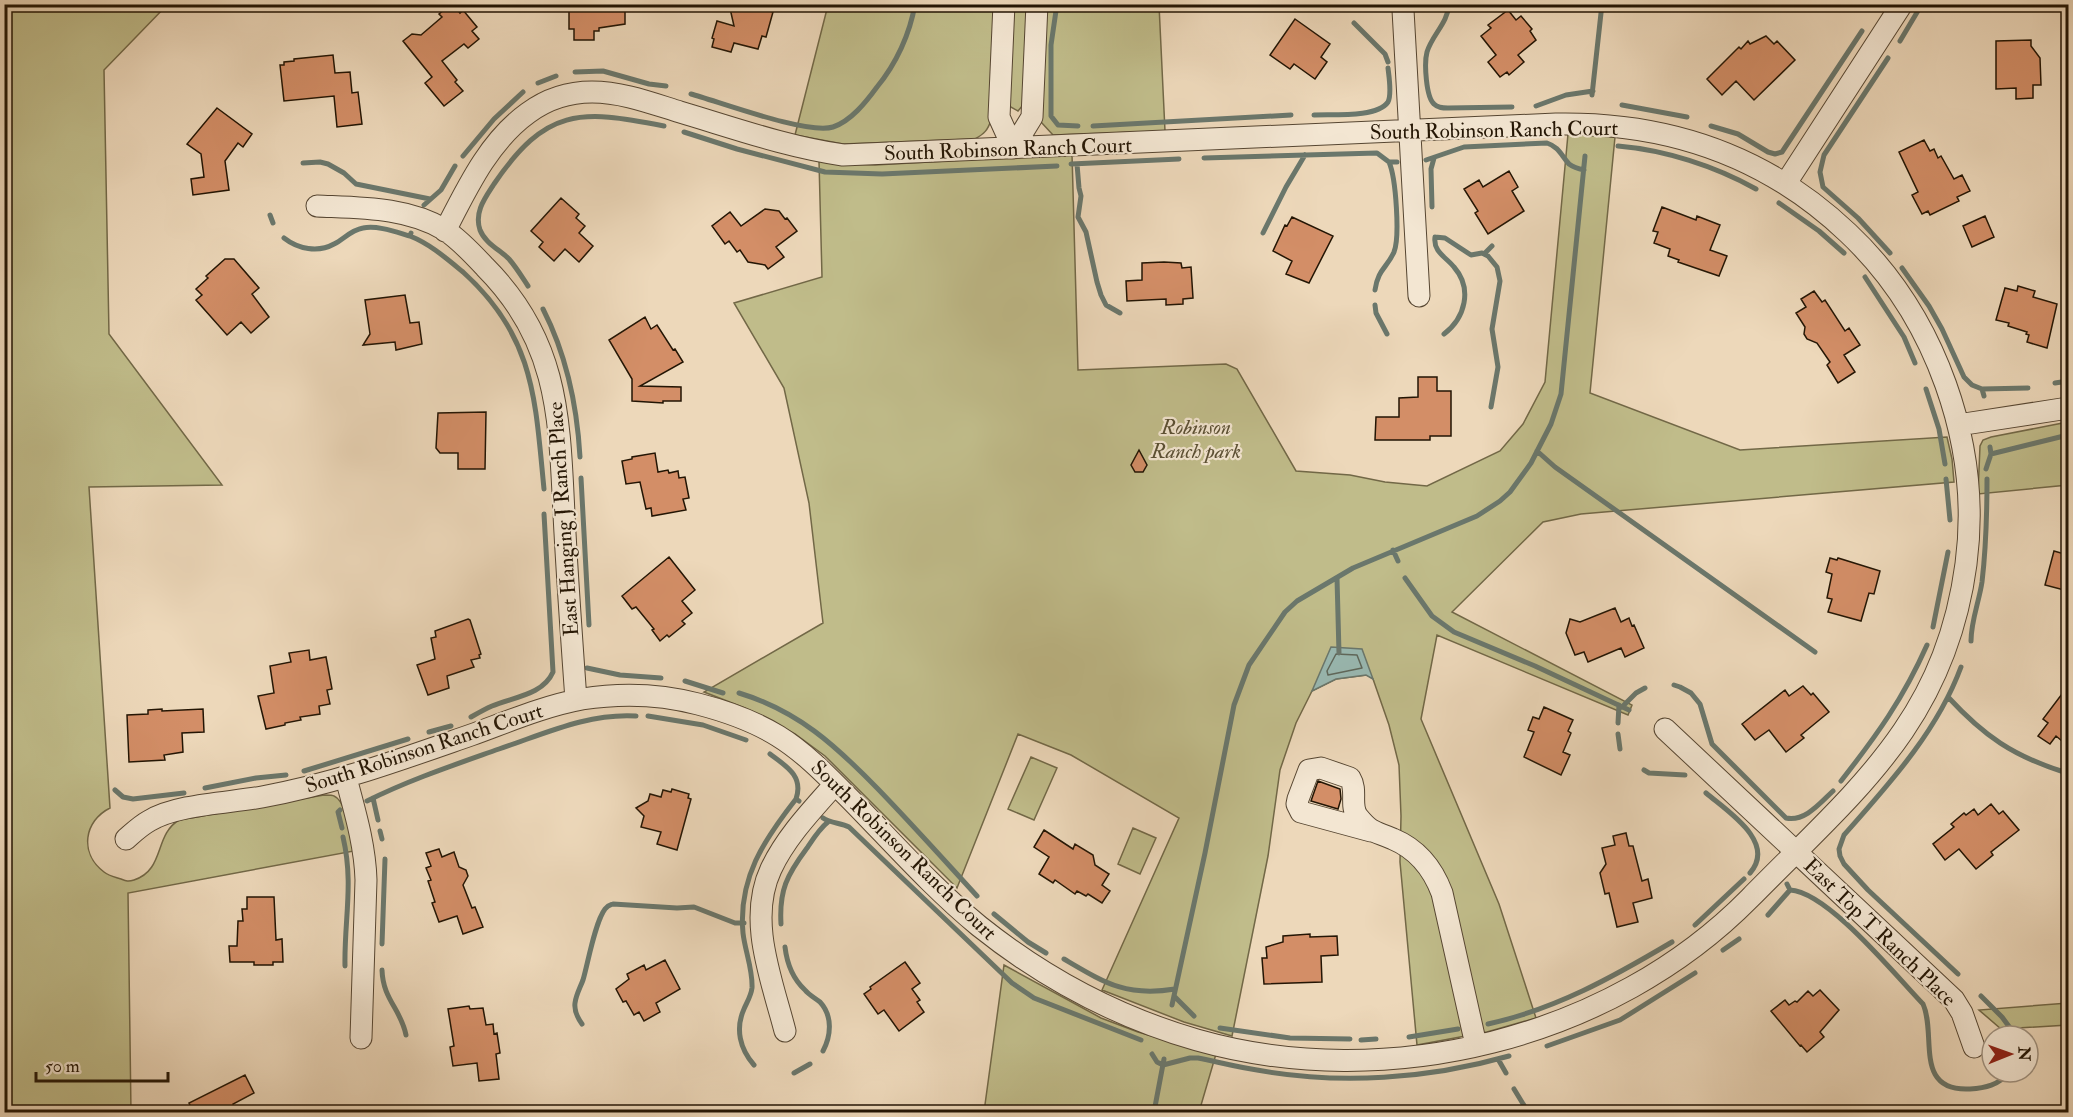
<svg xmlns="http://www.w3.org/2000/svg" width="2073" height="1117" font-family="'IM FELL Double Pica',serif">
<rect width="100%" height="100%" fill="#edd8ba"/>
<filter id="stains"><feTurbulence type="fractalNoise" baseFrequency=".00333" numOctaves="4"/><feColorMatrix values="0 0 0 0 .2 0 0 0 0 .09 0 0 0 0 .02 0 0 0 .5 -.17"/></filter>
<radialGradient id="worn" r=".72"><stop offset=".6" stop-color="#630" stop-opacity="0"/><stop offset="1" stop-color="#630" stop-opacity=".3"/></radialGradient>
<!-- green -->
<path fill="#c0bc8a" stroke="#726847" stroke-width="1.5" d="M 5,5 L 167,5 L 104,70 L 109,334 L 222,485 L 89,487 L 110,808 C 84,821 79,853 104,872 C 109,876 115,877 121,879 C 126,881 128,882 134,880 C 165,870 154,835 179,820 L 324,795 C 326,795 333,795 334,796 C 347,801 351,838 354,851 L 128,893 L 131,1112 L 5,1112 Z
M 828,5 L 994,5 L 991,120 C 988,130 984,134 975,139 L 843,144 L 795,135 Z
M 1013,5 L 1027,5 L 1023,105 L 1018,111 L 1009,106 Z
M 1045,5 L 1159,5 L 1165,131 L 1053,135 L 1041,122 Z
M 1568,134 L 1615,137 L 1590,393 L 1740,450 L 1947,437 L 1952,459 L 1954,482 L 1581,514 L 1543,522 L 1452,612 L 1632,705 L 1628,715 L 1437,635 L 1421,719 L 1499,904 L 1536,1018 L 1487,1032 L 1417,1045 L 1400,862 L 1401,816 L 1399,765 L 1389,725 L 1373,679 L 1367,675 L 1336,679 L 1312,691 L 1296,723 L 1280,770 L 1268,856 L 1232,1036 L 1184,1022 L 1102,990 L 1179,818 L 1071,755 L 1018,734 L 957,888 L 825,756 L 795,734 L 745,708 L 704,692 L 823,623 L 809,503 L 784,388 L 734,303 L 822,277 L 819,161 L 850,164 L 875,165 L 1072,154 L 1078,370 L 1226,364 L 1237,369 L 1296,471 L 1350,475 L 1385,482 L 1427,486 L 1500,451 L 1523,424 L 1545,382 Z
M 2068,422 L 2068,485 L 1978,494 L 1980,446 L 1983,440 L 1991,437 Z
M 1031,757 L 1057,768 L 1034,820 L 1008,809 Z
M 1133,828 L 1156,838 L 1140,874 L 1118,864 Z
M 1004,965 L 1101,1018 L 1138,1032 L 1216,1054 L 1199,1112 L 984,1112 Z
M 2068,1003 L 2068,1025 L 2001,1029 L 1979,1010 Z"/>
<!-- water -->
<path fill="#99b9b2" stroke="#6a776c" stroke-width="1.5" d="M 1331,647 L 1362,649 L 1373,679 L 1366,675 L 1336,679 L 1312,691 Z"/>
<g fill="none" stroke-linecap="round" stroke-linejoin="round">
<!-- shore -->
<path stroke="#5e675b" stroke-width="1.5" d="M 1336,654 L 1357,655 L 1362,668 L 1328,675 L 1327,671 Z"/>
<!-- stream -->
<path stroke="#6a776c" stroke-width="5" d="M 1057,4 L 1051,45 L 1051,116 L 1058,125 L 1078,126
M 1449,4 C 1448,23 1432,35 1427,52 C 1424,63 1426,97 1434,104 C 1438,108 1443,108 1448,108 L 1512,107
M 1877,7 L 1879,4
M 1354,23 L 1385,54 L 1388,62
M 1900,41 L 1922,4
M 1888,58 L 1824,155 L 1820,172 L 1823,187 L 1858,218 L 1890,253
M 575,72 L 603,71 L 649,84 L 666,86
M 538,83 L 556,76
M 691,94 C 720,102 808,135 833,127 C 851,121 866,102 877,87 C 896,64 910,34 915,4
M 1592,95 L 1602,4
M 1622,105 L 1687,117
M 1536,106 L 1566,95 L 1593,91
M 1314,115 C 1332,114 1377,118 1388,102 C 1392,94 1389,77 1388,68
M 1093,126 L 1291,115
M 1711,126 L 1738,134 L 1768,152 L 1775,154 L 1782,152 L 1862,31
M 684,132 L 737,149 L 825,172 L 882,174 L 1057,166
M 1618,146 C 1665,150 1715,166 1756,189
M 463,156 L 494,119 L 523,92
M 1204,158 L 1377,153 L 1389,162 L 1397,162
M 1426,160 L 1464,147 L 1547,143 C 1559,147 1561,155 1569,164 C 1573,167 1579,169 1584,170
M 303,163 L 320,162 L 328,164 L 344,173 L 356,184 L 430,199
M 1071,164 L 1179,159
M 1077,164 L 1079,188 L 1081,196 L 1078,217 L 1086,232 L 1097,282 L 1101,295 L 1106,305 L 1120,313
M 1779,203 L 1819,231 L 1844,253
M 424,205 L 441,190 L 455,166
M 1432,207 L 1431,169 L 1434,158
M 270,215 L 273,223
M 1263,233 L 1286,187 L 1305,155
M 410,236 C 430,244 446,258 463,272 C 535,337 535,399 544,489
M 1435,237 L 1445,238 L 1471,255 L 1482,253 L 1488,256 L 1497,267 L 1500,281 L 1492,329 L 1498,367 L 1491,407
M 1435,237 C 1433,252 1446,257 1454,267 C 1473,289 1465,318 1444,334
M 284,238 C 298,249 318,253 334,244 C 344,239 351,230 363,228 C 377,225 396,232 410,236 L 411,233
M 1484,254 L 1492,246
M 1902,268 L 1929,306 L 1942,329 L 1964,377 L 1972,385 L 1982,389 L 1984,396
M 1865,277 L 1904,337 L 1915,363
M 528,286 C 522,277 516,267 509,259 C 500,250 485,243 480,230 C 474,212 485,198 494,184 C 546,108 579,109 664,126
M 1375,290 C 1378,269 1387,268 1394,252 C 1400,237 1396,178 1389,162
M 1375,305 L 1376,313 L 1387,334
M 543,309 C 567,356 577,404 580,457
M 2055,383 L 2068,381
M 1926,389 L 1939,429 L 1945,464
M 1982,389 L 2028,388
M 1537,451 L 1555,467 L 1815,652
M 1991,454 L 2068,435
M 1986,469 L 1991,454 L 1990,447
M 581,478 L 589,625
M 1946,479 L 1950,520
M 1393,550 L 1398,561
M 1337,578 L 1339,653
M 1405,578 L 1432,616 L 1454,632 L 1535,666 L 1629,710
M 1933,627 L 1948,552
M 1971,641 C 1971,621 1979,602 1982,582 C 1986,548 1987,514 1987,479
M 587,668 L 620,675 L 661,678
M 685,681 L 723,693
M 1674,685 L 1680,687 L 1691,693 L 1700,704 L 1712,744 L 1786,818 C 1805,822 1820,803 1833,791
M 739,693 C 798,711 835,745 877,788 C 911,823 944,860 977,896
M 1948,697 C 1984,736 2013,756 2064,772
M 1622,707 L 1636,693 L 1645,688
M 648,716 L 703,725 L 746,740
M 471,717 C 478,713 485,709 492,706 C 513,697 543,695 553,672 L 544,514
M 1618,723 L 1619,705
M 429,732 L 451,726
M 1618,734 L 1620,749
M 770,754 C 786,766 804,776 796,799 L 799,801
M 1644,770 L 1649,773 L 1685,775
M 304,771 L 408,739
M 1841,781 C 1877,735 1903,699 1927,645
M 205,788 L 256,778 L 286,775
M 115,790 L 123,797 L 133,799 L 184,793
M 1706,793 C 1727,811 1777,842 1750,873
M 373,798 L 378,820
M 367,801 C 409,780 454,765 499,749 C 544,734 588,713 636,716
M 340,810 L 338,812 L 342,828
M 823,818 C 830,823 841,823 849,827 L 1012,983 L 1034,998 L 1141,1040
M 380,831 L 382,839
M 343,837 C 354,884 344,920 345,966
M 1787,884 L 1790,890 C 1828,892 1895,975 1923,1004 C 1937,1035 1913,1092 1970,1089 C 1985,1088 1999,1085 2008,1073
M 994,914 L 1028,942 L 1046,953
M 1768,915 L 1790,890
M 781,924 C 779,890 787,875 807,848 C 813,839 820,828 828,822
M 1695,925 L 1744,879
M 382,944 L 385,859
M 785,947 C 787,964 792,978 805,990 C 809,995 815,998 820,1002 C 833,1016 831,1036 823,1051
M 1723,950 L 1739,939
M 1064,959 C 1105,983 1126,997 1175,989
M 382,970 C 383,1000 401,1009 406,1035
M 1958,974 L 1868,890 L 1844,864 L 1840,856 L 1839,849 L 1844,835 C 1889,784 1937,732 1961,667
M 1174,996 L 1194,1016
M 1981,996 L 2002,1017 L 2016,1036
M 1172,1005 L 1205,853 L 1234,705 L 1249,665 L 1285,612 L 1297,601 L 1353,568 L 1477,516 L 1500,501 L 1510,492 L 1531,463 L 1551,424 L 1561,394 L 1585,156
M 582,1024 C 577,1017 574,1011 575,1003 C 576,995 580,988 583,980 C 588,963 595,922 605,909 C 608,905 610,905 613,904 L 677,908 L 694,907 L 735,923 L 744,923
M 1488,1024 C 1556,1009 1613,977 1672,942
M 1220,1028 L 1290,1038 L 1350,1039
M 1409,1037 L 1458,1029
M 1361,1040 L 1376,1039
M 1547,1046 L 1620,1020 L 1695,973
M 1152,1054 L 1157,1062 L 1163,1065 L 1190,1058 L 1198,1058 C 1218,1062 1237,1067 1257,1070 C 1340,1085 1428,1079 1509,1056
M 1498,1059 L 1506,1073
M 754,1065 C 740,1049 735,1029 744,1009 C 747,1002 751,996 752,988 C 753,970 745,951 743,933 C 738,878 764,840 796,799
M 794,1073 L 810,1064
M 1514,1089 L 1528,1112
M 1154,1112 L 1164,1059"/>
</g>
<!-- building -->
<path fill="#d38e67" stroke="#231504" stroke-width="1.5" d="M 451,4 L 453,4 L 460,13 L 463,10 L 477,27 L 472,31 L 479,39 L 468,48 L 464,44 L 442,61 L 457,80 L 455,82 L 463,91 L 444,106 L 425,83 L 432,77 L 403,41 L 412,34 L 421,35 L 442,17 L 439,14 Z
M 569,4 L 625,4 L 625,24 L 599,28 L 599,31 L 594,31 L 594,40 L 574,40 L 574,29 L 569,29 Z
M 729,4 L 760,4 L 759,8 L 773,12 L 766,37 L 762,36 L 758,49 L 734,43 L 731,52 L 712,47 L 714,39 L 712,38 L 717,21 L 734,26 Z
M 1508,10 L 1516,20 L 1521,16 L 1532,29 L 1530,31 L 1536,40 L 1518,55 L 1524,62 L 1509,75 L 1507,72 L 1500,77 L 1488,62 L 1496,55 L 1481,36 L 1491,28 L 1488,25 Z
M 1295,19 L 1330,44 L 1321,57 L 1327,62 L 1315,79 L 1294,64 L 1290,69 L 1270,55 Z
M 1766,36 L 1774,44 L 1777,41 L 1795,60 L 1754,100 L 1736,81 L 1722,95 L 1707,79 L 1739,47 L 1741,49 L 1748,41 L 1750,44 Z
M 2031,40 L 2031,46 L 2040,58 L 2041,85 L 2033,85 L 2033,98 L 2016,99 L 2016,88 L 1996,89 L 1996,41 Z
M 333,55 L 335,73 L 350,72 L 352,93 L 358,92 L 362,124 L 337,127 L 334,96 L 284,101 L 280,65 L 284,65 L 284,62 L 294,61 L 294,59 Z
M 217,108 L 252,134 L 243,147 L 238,143 L 225,161 L 229,190 L 193,195 L 191,179 L 204,177 L 201,154 L 187,144 Z
M 1924,140 L 1930,151 L 1934,149 L 1938,158 L 1941,156 L 1954,179 L 1962,175 L 1970,191 L 1957,197 L 1959,201 L 1930,215 L 1928,211 L 1922,214 L 1912,195 L 1918,192 L 1899,152 Z
M 1509,171 L 1518,187 L 1512,191 L 1524,211 L 1488,234 L 1475,213 L 1478,211 L 1464,189 L 1479,180 L 1483,187 Z
M 561,198 L 579,214 L 576,218 L 585,226 L 579,233 L 593,246 L 579,262 L 565,249 L 554,261 L 539,247 L 543,242 L 531,231 Z
M 1662,207 L 1696,220 L 1697,216 L 1720,225 L 1710,250 L 1727,256 L 1719,276 L 1678,262 L 1679,260 L 1668,256 L 1670,249 L 1654,243 L 1658,232 L 1653,231 Z
M 765,209 L 779,211 L 785,219 L 787,218 L 797,231 L 776,247 L 784,257 L 768,269 L 765,265 L 748,262 L 740,250 L 737,252 L 729,241 L 725,244 L 712,226 L 730,212 L 741,226 Z
M 1985,216 L 1994,237 L 1972,247 L 1963,226 Z
M 1292,217 L 1333,236 L 1309,283 L 1286,274 L 1292,261 L 1273,251 L 1285,225 L 1287,226 Z
M 225,259 L 234,259 L 259,288 L 252,294 L 269,317 L 251,333 L 241,322 L 227,335 L 196,300 L 202,295 L 196,289 L 208,278 L 206,276 Z
M 1164,262 L 1181,263 L 1182,268 L 1191,267 L 1193,298 L 1183,299 L 1183,304 L 1166,305 L 1166,299 L 1127,301 L 1126,281 L 1142,280 L 1142,263 Z
M 2018,286 L 2035,291 L 2033,297 L 2057,304 L 2047,348 L 2027,342 L 2029,335 L 2026,334 L 2027,332 L 2008,326 L 2009,323 L 1996,320 L 2005,288 L 2017,291 Z
M 1814,291 L 1822,302 L 1825,300 L 1845,331 L 1849,328 L 1860,345 L 1844,355 L 1855,372 L 1838,383 L 1827,365 L 1830,362 L 1817,343 L 1807,339 L 1804,334 L 1805,327 L 1796,313 L 1806,307 L 1801,299 Z
M 405,295 L 410,323 L 419,322 L 422,344 L 396,350 L 395,342 L 363,345 L 370,334 L 365,300 Z
M 645,317 L 651,329 L 657,325 L 673,350 L 675,349 L 683,362 L 640,386 L 681,387 L 681,401 L 663,401 L 663,403 L 632,401 L 632,379 L 609,340 Z
M 1418,377 L 1437,377 L 1437,391 L 1451,391 L 1451,436 L 1430,436 L 1430,440 L 1375,440 L 1376,417 L 1399,417 L 1399,398 L 1418,397 Z
M 486,412 L 485,469 L 458,469 L 458,453 L 440,453 L 436,448 L 438,413 Z
M 1139,450 L 1147,465 L 1143,472 L 1135,472 L 1131,465 Z
M 655,453 L 658,472 L 668,470 L 669,473 L 678,471 L 679,478 L 685,477 L 689,498 L 683,499 L 686,510 L 652,516 L 651,508 L 646,509 L 640,482 L 626,484 L 622,461 L 632,459 L 632,457 Z
M 2054,551 L 2068,555 L 2068,591 L 2045,585 Z
M 669,557 L 695,590 L 682,601 L 692,613 L 682,621 L 685,624 L 669,637 L 667,635 L 660,641 L 652,630 L 654,629 L 636,607 L 632,609 L 622,596 Z
M 1830,558 L 1837,560 L 1838,558 L 1880,571 L 1874,594 L 1869,593 L 1861,621 L 1828,612 L 1832,599 L 1827,598 L 1832,574 L 1826,572 Z
M 1615,608 L 1621,622 L 1629,618 L 1632,626 L 1634,625 L 1644,648 L 1625,657 L 1621,648 L 1588,662 L 1584,652 L 1575,655 L 1566,633 L 1570,619 L 1580,622 Z
M 468,619 L 470,620 L 481,654 L 479,655 L 480,658 L 471,660 L 474,667 L 447,676 L 449,688 L 428,695 L 417,665 L 435,659 L 431,638 L 436,637 L 435,631 Z
M 309,650 L 310,660 L 326,657 L 332,689 L 327,690 L 330,704 L 319,706 L 320,714 L 300,717 L 301,720 L 285,723 L 285,725 L 266,729 L 258,696 L 274,693 L 270,666 L 291,662 L 289,653 Z
M 1803,686 L 1811,695 L 1813,693 L 1829,712 L 1801,735 L 1804,738 L 1786,752 L 1769,730 L 1755,740 L 1742,724 L 1785,690 L 1789,696 Z
M 2068,686 L 2068,746 L 2056,736 L 2050,744 L 2038,736 L 2048,723 L 2043,719 Z
M 1544,707 L 1573,720 L 1568,731 L 1571,733 L 1563,752 L 1570,755 L 1561,775 L 1524,757 L 1534,732 L 1528,730 L 1533,717 L 1539,719 Z
M 162,709 L 162,711 L 203,709 L 204,732 L 182,733 L 183,752 L 164,755 L 165,760 L 129,762 L 127,715 L 148,714 L 148,710 Z
M 1318,781 L 1340,789 L 1341,799 L 1338,809 L 1311,801 Z
M 672,789 L 689,794 L 688,798 L 691,799 L 677,850 L 657,844 L 661,832 L 641,827 L 644,816 L 636,808 L 648,801 L 650,794 L 661,797 L 663,790 L 671,792 Z
M 1991,804 L 1999,814 L 2003,811 L 2019,830 L 1991,852 L 1993,855 L 1976,869 L 1959,849 L 1945,860 L 1933,844 L 1954,827 L 1951,824 L 1964,813 L 1966,815 L 1974,809 L 1978,815 Z
M 1044,830 L 1073,849 L 1075,844 L 1093,855 L 1095,865 L 1109,874 L 1102,885 L 1110,891 L 1102,903 L 1088,894 L 1086,896 L 1077,891 L 1075,894 L 1055,880 L 1053,883 L 1039,874 L 1049,857 L 1034,847 Z
M 1626,833 L 1629,846 L 1633,846 L 1642,881 L 1648,879 L 1652,898 L 1633,903 L 1638,922 L 1617,927 L 1609,893 L 1605,894 L 1600,873 L 1606,864 L 1602,848 L 1615,845 L 1613,836 Z
M 439,849 L 442,857 L 454,852 L 459,867 L 466,870 L 468,876 L 463,885 L 472,908 L 475,907 L 483,927 L 463,934 L 457,916 L 439,922 L 432,903 L 435,902 L 428,881 L 431,880 L 426,868 L 431,866 L 426,853 Z
M 247,897 L 274,897 L 276,940 L 282,939 L 283,962 L 273,962 L 273,965 L 254,965 L 254,962 L 230,962 L 229,946 L 237,946 L 238,921 L 243,921 L 242,909 L 247,909 Z
M 1310,934 L 1310,937 L 1337,936 L 1338,955 L 1321,956 L 1322,982 L 1264,984 L 1262,958 L 1267,958 L 1266,947 L 1283,942 L 1283,936 Z
M 665,960 L 680,989 L 656,1003 L 660,1012 L 644,1021 L 639,1012 L 634,1015 L 626,1001 L 623,1002 L 616,989 L 629,979 L 627,974 L 644,965 L 646,970 Z
M 905,962 L 920,983 L 912,989 L 920,1000 L 917,1002 L 924,1012 L 899,1031 L 884,1010 L 878,1014 L 864,994 L 871,989 L 870,987 Z
M 1820,990 L 1839,1010 L 1820,1032 L 1824,1037 L 1807,1052 L 1801,1045 L 1800,1046 L 1771,1011 L 1785,1000 L 1789,1005 L 1795,1001 L 1797,1002 L 1808,991 L 1813,996 Z
M 469,1006 L 470,1009 L 483,1008 L 486,1025 L 493,1024 L 494,1034 L 497,1033 L 500,1053 L 496,1054 L 499,1079 L 479,1081 L 477,1063 L 453,1066 L 450,1047 L 454,1046 L 448,1009 Z
M 245,1075 L 254,1093 L 233,1104 L 237,1113 L 194,1113 L 189,1103 Z"/>
<g fill="none" stroke-linecap="round" stroke-linejoin="round">
<!-- minor casing -->
<g stroke="#564632" stroke-width="23">
<path id="minor" d="M 1004,4 L 999,117 L 1013,148
M 1403,10 L 1419,296
M 1013,148 L 1032,117 L 1037,4
M 1786,183 L 1902,4
M 317,206 C 360,208 407,207 445,230 C 460,240 473,254 485,267 C 564,346 559,429 565,533 C 568,589 572,644 576,700
M 1958,425 L 2068,408
M 1665,729 L 1954,1000 L 1962,1013 L 1974,1047
M 346,778 C 355,812 365,845 366,880 L 361,1038
M 1371,831 L 1301,812 L 1297,804 L 1298,799 L 1309,770 L 1321,768 L 1350,778 C 1358,791 1349,806 1358,817 C 1372,834 1375,831 1393,839 C 1417,849 1433,869 1442,893 L 1476,1045
M 126,839 C 134,832 140,826 149,821 C 177,804 229,803 262,797 C 334,784 402,759 471,735 C 507,722 544,706 582,699 C 620,693 660,694 698,704 C 725,711 754,721 778,736 C 807,754 831,780 855,804 C 895,845 934,889 979,926 C 1044,978 1117,1017 1197,1040 C 1387,1094 1611,1039 1750,898 C 1854,792 1945,722 1966,564 C 1982,444 1935,315 1848,233 C 1766,155 1668,122 1556,124 L 843,155 C 787,147 734,128 680,112 C 651,103 622,92 592,92 C 569,92 547,99 528,113 C 489,141 467,188 445,231
M 785,1031 C 772,980 747,920 771,869 C 786,837 812,810 835,784"/>
</g>
<!-- minor -->
<use href="#minor" stroke="#f3e6d2" stroke-width="21"/>
</g>
<g text-anchor="middle" stroke-width="4.5" stroke-linejoin="round" paint-order="stroke">
<!-- street labels -->
<g font-size="21" fill="#231504" stroke="#f3e6d2">
<text transform="translate(1494 130) rotate(-1)" y="7">South Robinson Ranch Court</text>
<text transform="translate(1008 149) rotate(-2)" y="7">South Robinson Ranch Court</text>
<text transform="translate(563 519) rotate(-94)" y="7">East Hanging J Ranch Place</text>
<text transform="translate(424 748) rotate(-18)" y="7">South Robinson Ranch Court</text>
<text transform="translate(904 850) rotate(44)" y="7">South Robinson Ranch Court</text>
<text transform="translate(1880 932) rotate(44)" y="7">East Top T Ranch Place</text>
</g>
<!-- park labels -->
<g font-size="21" font-style="italic" fill="#5a4f33" stroke="#f3e6d2">
<text x="1196" y="434">Robinson<tspan x="1196" dy="24">Ranch park</tspan></text>
</g>
</g>
<!-- margin -->
<rect width="2073" height="1117" fill="none" stroke="#edd8ba" stroke-width="24"/>
<rect x="6" y="6" width="2061" height="1105" fill="none" stroke="#231504" stroke-width="3"/>
<rect x="12" y="12" width="2049" height="1093" fill="none" stroke="#231504" stroke-width="1.5"/>
<!-- north arrow -->
<g transform="translate(2010 1054) rotate(89)"><circle r="28" fill="#f3e6d2" stroke="#a09280" stroke-width="1.5"/>
<path d="M0-4.5L10 22L0 15L-10 22Z" fill="#8f2418"/>
<text y="-9" font-size="16" font-weight="bold" text-anchor="middle" fill="#231504">N</text>
</g>
<!-- scale -->
<path d="M36 1072v9h132v-9" fill="none" stroke="#231504" stroke-width="3"/>
<text x="45" y="1072" font-size="18" fill="#231504" stroke="#f3e6d2" stroke-width="4.5" paint-order="stroke">50 m</text>
<rect width="100%" height="100%" filter="url(#stains)"/>
<rect width="100%" height="100%" fill="url(#worn)"/>
</svg>
